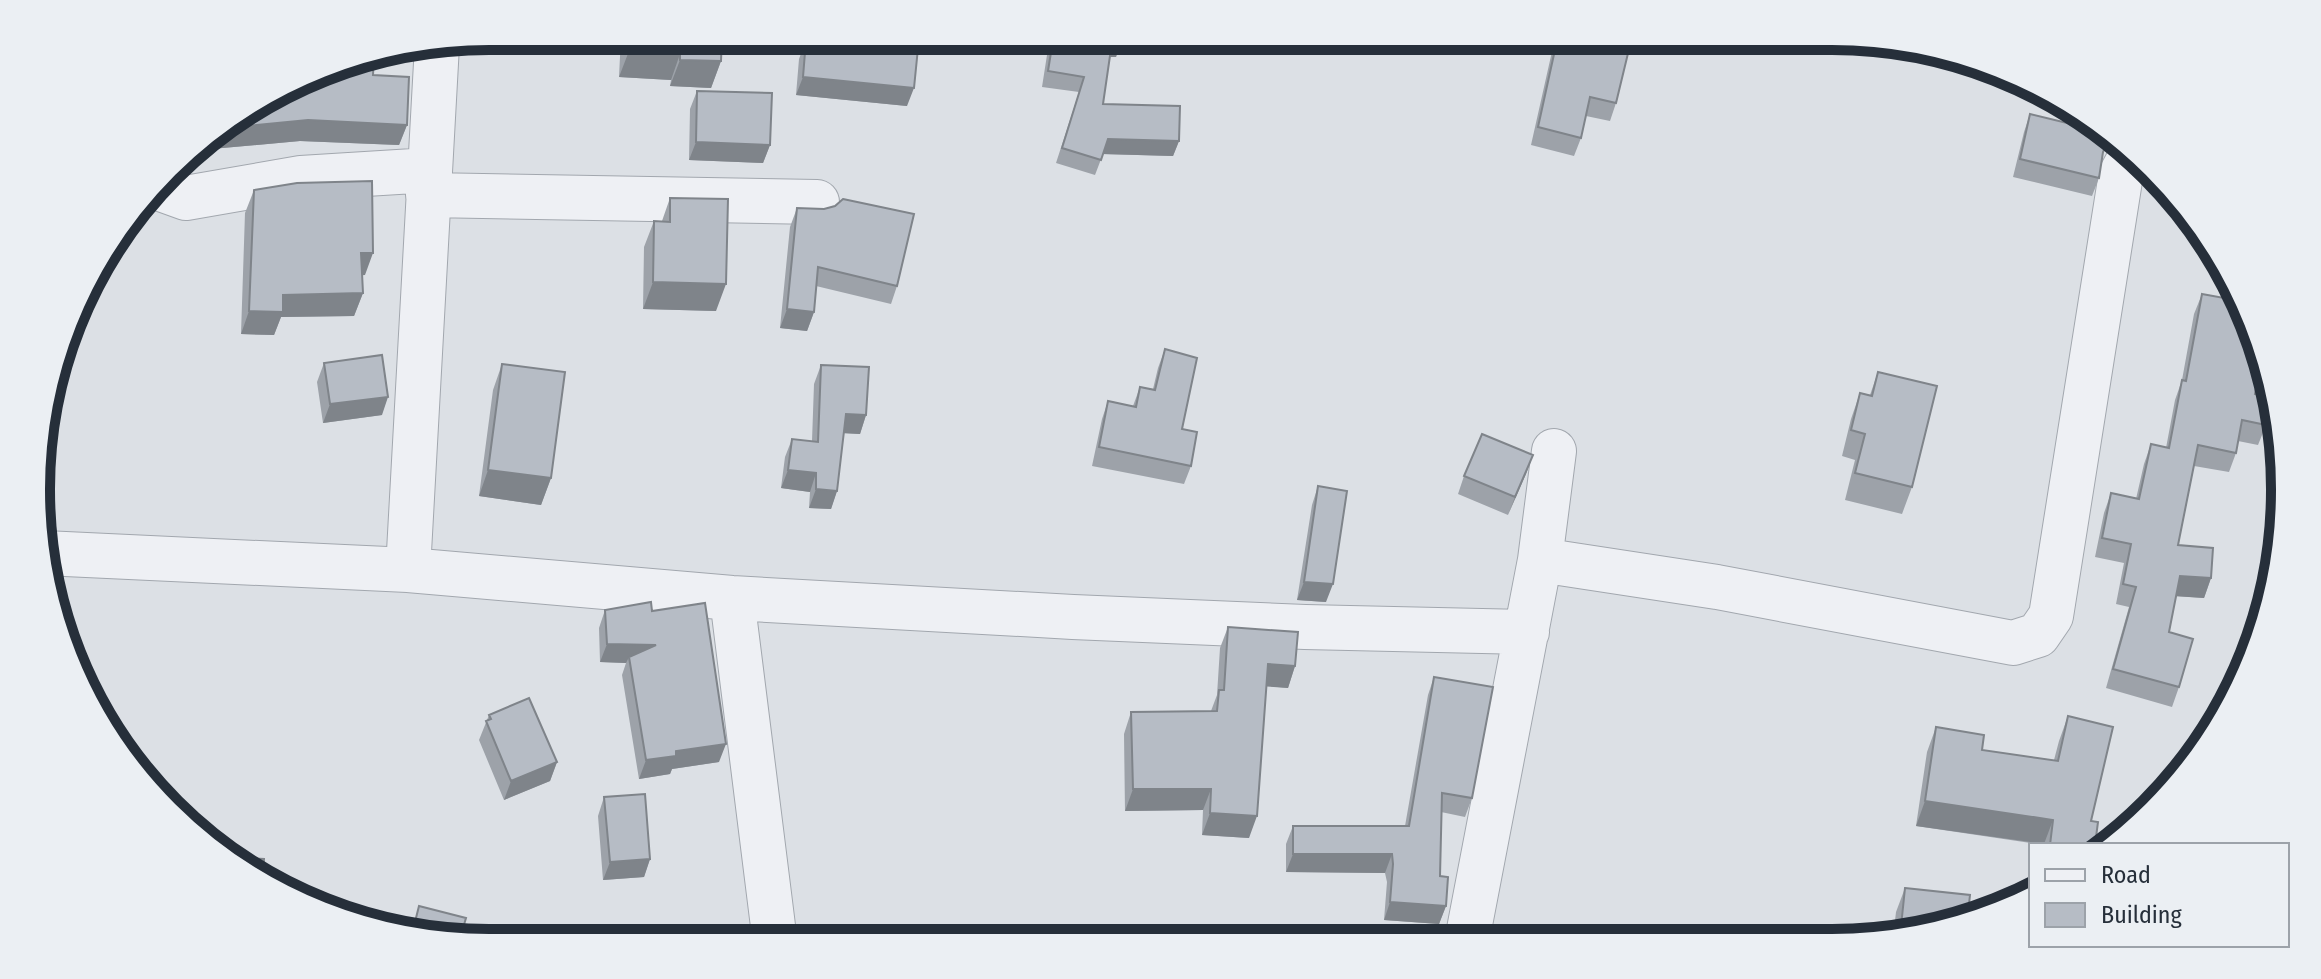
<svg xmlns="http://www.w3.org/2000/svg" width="2321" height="979" font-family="'Fira Sans Condensed',sans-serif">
<rect width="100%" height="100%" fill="#dce0e5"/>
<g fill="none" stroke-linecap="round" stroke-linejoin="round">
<!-- minor casing -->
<g stroke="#a2a7ae" stroke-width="46">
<path id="minor" d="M 162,184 L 161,189 L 186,198 L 301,178 L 430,170
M 428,195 L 817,202
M 44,553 L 408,570 L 732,598 L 1073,617 L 1305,627 L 1527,632
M 1540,560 L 1717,587 L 2013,643 L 2038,635 L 2051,616 L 2121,174 L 2133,152
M 408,570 L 437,45
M 732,598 L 775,942
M 1467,940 L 1540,560 L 1554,451"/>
</g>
<!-- minor -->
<use href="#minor" stroke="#eef0f4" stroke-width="44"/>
</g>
<!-- wall -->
<path fill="#9da2a9" d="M 621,36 L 722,36 L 721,61 L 711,88 L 670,86 L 671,80 L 619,77 Z
M 827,36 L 906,36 L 904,47 L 907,106 L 796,95 L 799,59 L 806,40 L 826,42 Z
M 968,36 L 1122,36 L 1121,42 L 1116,57 L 1110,57 L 1103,104 L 1179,141 L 1173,156 L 1103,154 L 1095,175 L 1056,163 L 1079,92 L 1042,87 L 1047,55 L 968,53 Z
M 1557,36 L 1591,36 L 1616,103 L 1610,121 L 1586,116 L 1581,138 L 1574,156 L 1531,145 L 1553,47 Z
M 343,60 L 373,75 L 407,125 L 399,145 L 300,141 L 189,151 L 191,148 L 317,79 L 317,75 Z
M 697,91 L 770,145 L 763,163 L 689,160 L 690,109 Z
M 2030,114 L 2102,157 L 2099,178 L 2092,196 L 2013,177 L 2024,132 Z
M 254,190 L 365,275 L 362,275 L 363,293 L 354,316 L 281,317 L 274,335 L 241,334 L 245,213 Z
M 670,198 L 716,311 L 643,309 L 644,247 L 654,221 L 662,221 Z
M 797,208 L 897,286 L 891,304 L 816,286 L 814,312 L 807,331 L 780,328 L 790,227 Z
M 2181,215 L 2189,225 L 2180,223 Z
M 2202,294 L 2255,394 L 2266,425 L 2258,445 L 2238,441 L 2236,453 L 2229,472 L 2194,466 L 2178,545 L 2211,578 L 2204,598 L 2176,596 L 2169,632 L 2179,687 L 2172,707 L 2106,688 L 2129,607 L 2116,604 L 2124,563 L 2095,557 L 2104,513 L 2111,493 L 2136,499 L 2144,464 L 2151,444 L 2166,448 L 2175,400 L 2182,380 L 2194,314 Z
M 1165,349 L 1191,466 L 1184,484 L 1092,466 L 1102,419 L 1108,401 L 1133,406 L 1140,387 L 1153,389 L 1158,368 Z
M 324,363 L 382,415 L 323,423 L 317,382 Z
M 502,364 L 551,478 L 541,505 L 479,496 L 493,390 Z
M 821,365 L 866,415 L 860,434 L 844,433 L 837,491 L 831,509 L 809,508 L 810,492 L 781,488 L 785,457 L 792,439 L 812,441 L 814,384 Z
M 1878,372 L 1912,487 L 1902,514 L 1845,500 L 1855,460 L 1842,456 L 1851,419 L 1860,393 L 1870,395 Z
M 1533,455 L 1508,515 L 1458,494 L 1464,476 Z
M 1318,486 L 1326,602 L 1297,600 L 1312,505 Z
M 2277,513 L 2261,635 L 2255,641 L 2264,554 Z
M 605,610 L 652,611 L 719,762 L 672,769 L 670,774 L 639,779 L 622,675 L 626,663 L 600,662 L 599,628 Z
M 1228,627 L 1295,666 L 1288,688 L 1266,686 L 1249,838 L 1202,835 L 1203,810 L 1125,811 L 1124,734 L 1131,712 L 1211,711 L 1217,695 L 1220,648 Z
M 1434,677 L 1472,798 L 1465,817 L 1441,812 L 1440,876 L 1446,906 L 1439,924 L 1384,920 L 1387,882 L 1385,873 L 1286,872 L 1286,844 L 1293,826 L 1405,826 L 1428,695 Z
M 489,715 L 557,762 L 550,781 L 504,800 L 479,740 Z
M 2068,716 L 2095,845 L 2044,845 L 1916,826 L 1927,752 L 1936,727 L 1982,750 L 2054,760 L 2059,741 Z
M 604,797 L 650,859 L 644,877 L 603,880 L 598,816 Z
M 1905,888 L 1968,913 L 1976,913 L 1893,938 L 1896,912 Z"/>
<!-- shaded-wall -->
<path fill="#7f848a" d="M 973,38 L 1053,40 L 1047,55 L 968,53 Z
M 1112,42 L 1121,42 L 1116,57 L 1107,57 Z
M 629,51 L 680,54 L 671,80 L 619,77 Z
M 680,60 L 721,61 L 711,88 L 670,86 Z
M 803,77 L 914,88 L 907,106 L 796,95 Z
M 308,120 L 407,125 L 399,145 L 300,141 L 189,151 L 191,148 L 226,128 Z
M 1108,139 L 1179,141 L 1173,156 L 1102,154 Z
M 696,142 L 770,145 L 763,163 L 689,160 Z
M 361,253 L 373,253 L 365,275 L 353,276 Z
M 653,282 L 726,284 L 716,311 L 643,309 Z
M 363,293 L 354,316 L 281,317 L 274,335 L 241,334 L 249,311 L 283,295 Z
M 787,309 L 814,312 L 807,331 L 780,328 Z
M 388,397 L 382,415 L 323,423 L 330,404 Z
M 846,414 L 866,415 L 860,434 L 840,433 Z
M 1533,455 L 1526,474 L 1508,515 L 1515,497 Z
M 488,470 L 551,478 L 541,505 L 479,496 Z
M 788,470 L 816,473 L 810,492 L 781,488 Z
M 816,489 L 837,491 L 831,509 L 809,508 Z
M 2180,576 L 2211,578 L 2204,598 L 2173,596 Z
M 1304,582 L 1333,584 L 1326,602 L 1297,600 Z
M 2262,622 L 2263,622 L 2261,635 L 2258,641 L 2255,641 Z
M 607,644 L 656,645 L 629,657 L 626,663 L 600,662 Z
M 1268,664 L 1295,666 L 1288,688 L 1260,686 Z
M 726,744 L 719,762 L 672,769 L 670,774 L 639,779 L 646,760 L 676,751 Z
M 557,762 L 550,781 L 504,800 L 511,781 Z
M 1133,789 L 1211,789 L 1203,810 L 1125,811 Z
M 1925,801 L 2053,820 L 2044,844 L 1916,826 Z
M 1210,813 L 1257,816 L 1249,838 L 1202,835 Z
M 1293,854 L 1392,854 L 1385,873 L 1286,872 Z
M 650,859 L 644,877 L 603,880 L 610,862 Z
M 1390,902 L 1446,906 L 1439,924 L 1384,920 Z"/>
<!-- building -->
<path fill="#b6bcc5" stroke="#7f848a" stroke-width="2" d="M 629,36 L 722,36 L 721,61 L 680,60 L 680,54 L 629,51 Z
M 831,36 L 906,36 L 904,47 L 918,48 L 914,88 L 803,77 L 806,40 L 831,42 Z
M 973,36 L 1122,36 L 1121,42 L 1112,42 L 1103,104 L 1180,106 L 1179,141 L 1108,139 L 1101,160 L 1062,148 L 1084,77 L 1048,71 L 1053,40 L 973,38 Z
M 1558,36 L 1591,36 L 1630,45 L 1616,103 L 1590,97 L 1581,138 L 1538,127 Z
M 374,55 L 373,75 L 409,77 L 407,125 L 308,120 L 226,128 L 311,79 L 324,78 L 324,71 L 343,60 Z
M 697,91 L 772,93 L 770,145 L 696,142 Z
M 2030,114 L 2100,131 L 2110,137 L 2103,152 L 2099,178 L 2020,159 Z
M 372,181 L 373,253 L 361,253 L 363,293 L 283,295 L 283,312 L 249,311 L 254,190 L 297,183 Z
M 670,198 L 728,199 L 726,284 L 653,282 L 654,221 L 670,222 Z
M 843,199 L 914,214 L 897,286 L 818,267 L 814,312 L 787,309 L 797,208 L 824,209 L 835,206 Z
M 2202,294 L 2241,301 L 2259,368 L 2255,394 L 2267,397 L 2269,405 L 2266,425 L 2242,420 L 2236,453 L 2198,445 L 2178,545 L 2213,548 L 2211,578 L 2180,576 L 2169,632 L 2193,639 L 2179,687 L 2113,669 L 2136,587 L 2123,584 L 2131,544 L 2102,538 L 2111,493 L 2139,499 L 2151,444 L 2169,448 L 2182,380 L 2186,381 Z
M 1165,349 L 1197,358 L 1182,429 L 1197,432 L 1191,466 L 1099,447 L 1108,401 L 1136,407 L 1140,387 L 1155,390 Z
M 382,355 L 388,397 L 330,404 L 324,363 Z
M 502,364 L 565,372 L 551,478 L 488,470 Z
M 821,365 L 869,367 L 866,415 L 846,414 L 837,491 L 816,489 L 816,473 L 788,470 L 792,439 L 818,442 Z
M 1878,372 L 1937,386 L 1912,487 L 1855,473 L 1865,434 L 1851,430 L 1860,393 L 1872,396 Z
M 1482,434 L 1533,455 L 1515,497 L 1464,476 Z
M 1318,486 L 1347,491 L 1333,584 L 1304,582 Z
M 2276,517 L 2263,622 L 2262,622 L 2271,535 Z
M 651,602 L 652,611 L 705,603 L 726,744 L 676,751 L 676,756 L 646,760 L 629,657 L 656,645 L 607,644 L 605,610 Z
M 1228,627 L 1298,632 L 1295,666 L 1268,664 L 1257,816 L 1210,813 L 1211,789 L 1133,789 L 1131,712 L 1217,711 L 1219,690 L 1224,690 Z
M 1434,677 L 1493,687 L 1472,798 L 1442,793 L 1440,876 L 1448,877 L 1446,906 L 1390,902 L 1393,864 L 1392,854 L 1293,854 L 1293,826 L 1409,826 Z
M 529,698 L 557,762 L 511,781 L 486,721 L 491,719 L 489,715 Z
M 2068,716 L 2113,727 L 2091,821 L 2098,822 L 2095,845 L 2050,845 L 2053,820 L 1925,801 L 1936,727 L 1984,735 L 1982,750 L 2058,761 Z
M 645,794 L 650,859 L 610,862 L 604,797 Z
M 228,857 L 264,859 L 263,876 Z
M 1905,888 L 1970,895 L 1968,913 L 1976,913 L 1900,936 Z
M 419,906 L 466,918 L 460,938 L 413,930 Z"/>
<!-- crop -->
<path d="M0 0H2321V979H0ZM489 50H1832A439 439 0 0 1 2271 489V490A439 439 0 0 1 1832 929H489A439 439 0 0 1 50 490V489A439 439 0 0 1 489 50Z" fill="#ebeff3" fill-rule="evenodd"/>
<path fill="none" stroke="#262f3a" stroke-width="10" d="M489 50H1832A439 439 0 0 1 2271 489V490A439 439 0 0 1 1832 929H489A439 439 0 0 1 50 490V489A439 439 0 0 1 489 50Z"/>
<!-- legend -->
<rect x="2029" y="843" width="260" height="104" fill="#ebeff3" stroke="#9ca2a9" stroke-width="2"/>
<rect x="2045" y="869" width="40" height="12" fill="#eef0f4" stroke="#9ca2a9" stroke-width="2"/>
<text x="2101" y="883" font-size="24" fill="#262f3a">Road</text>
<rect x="2045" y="903" width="40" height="24" fill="#b6bcc5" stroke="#9ca2a9" stroke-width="2"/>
<text x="2101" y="923" font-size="24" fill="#262f3a">Building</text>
</svg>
